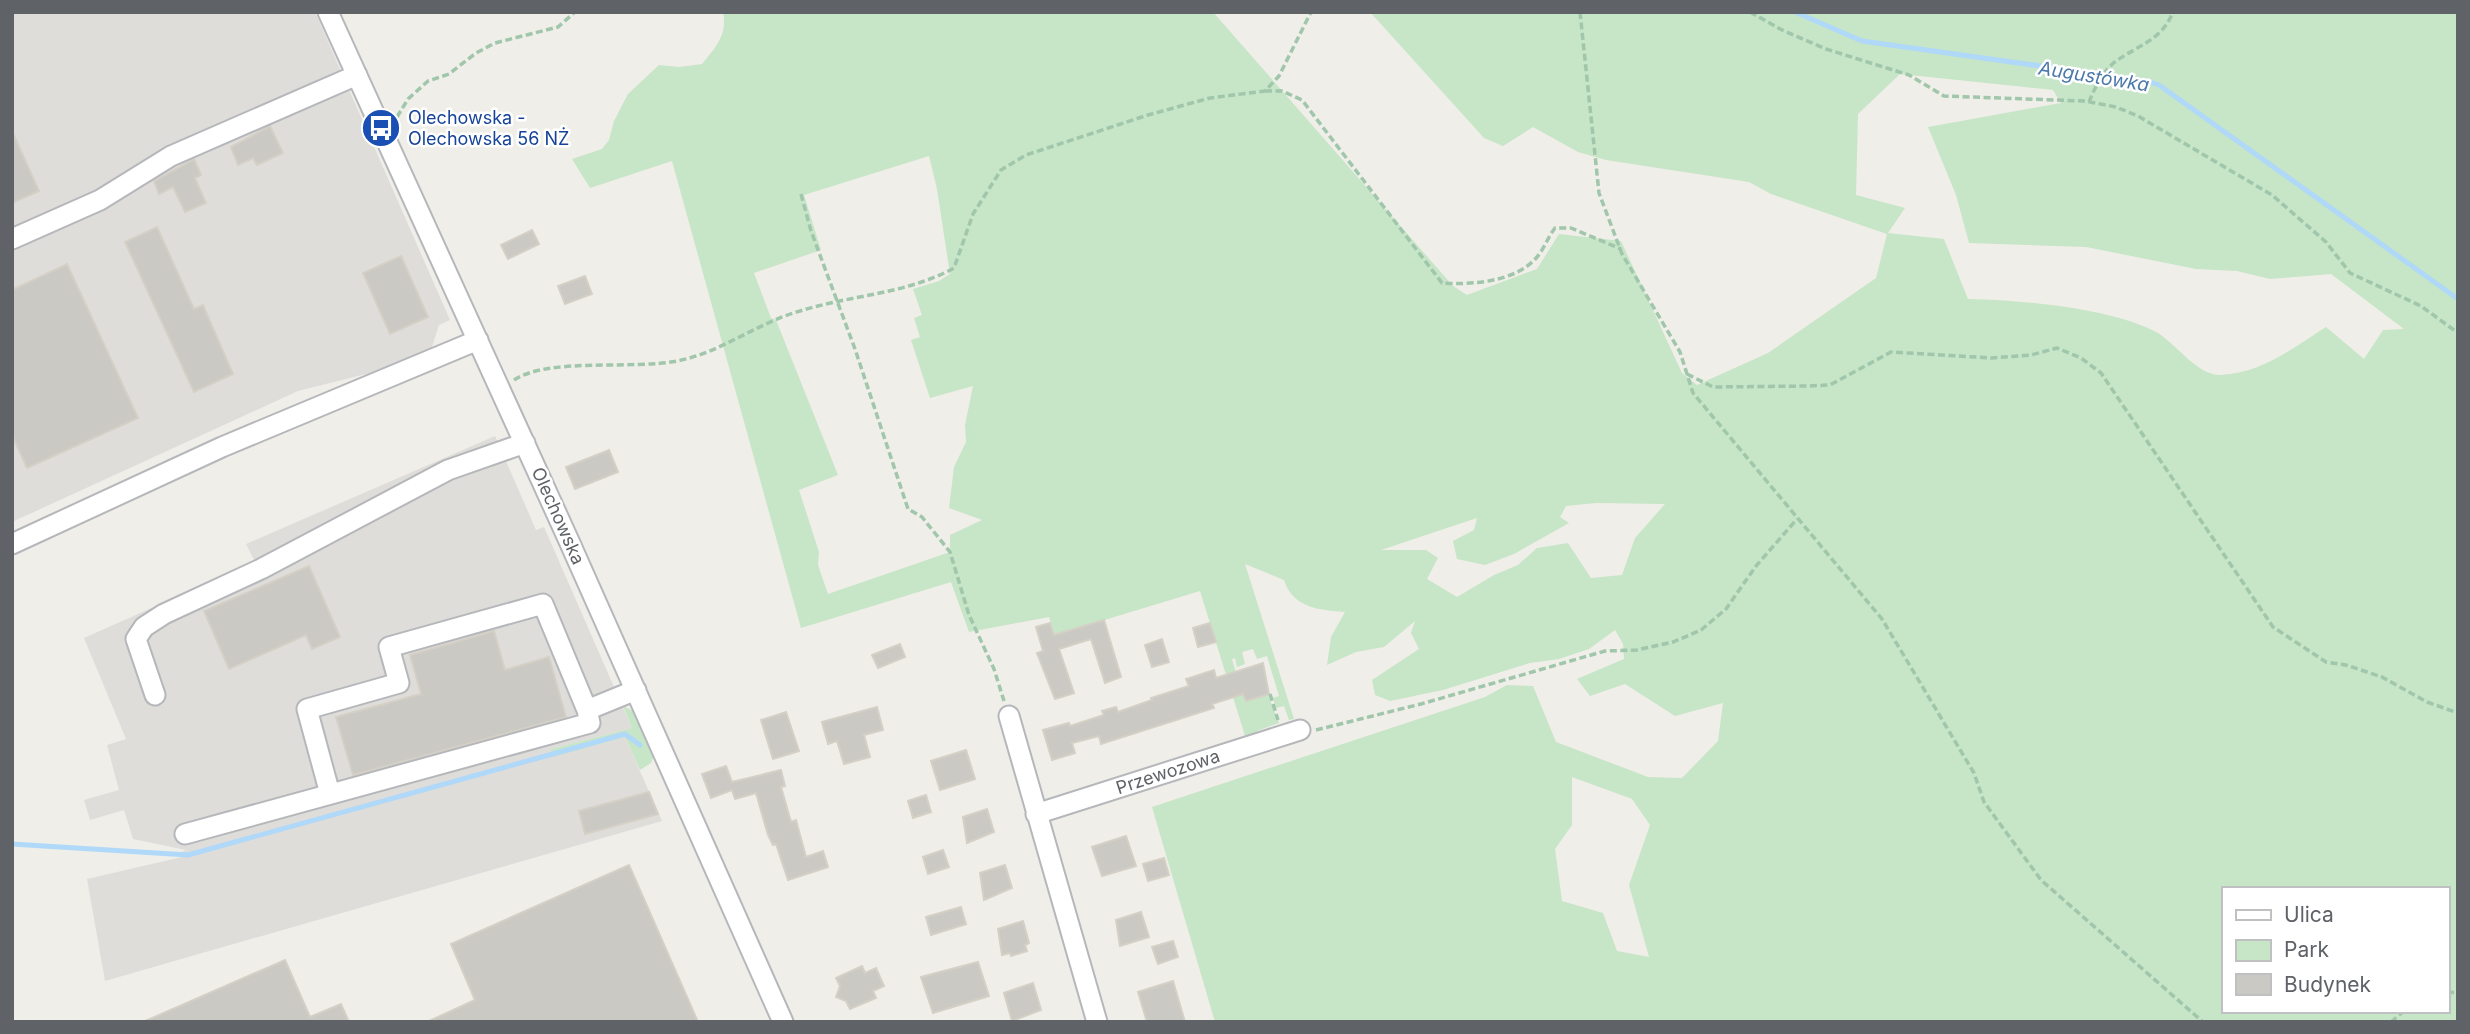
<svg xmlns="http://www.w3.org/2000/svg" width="2470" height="1034" font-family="Inter,sans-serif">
<rect width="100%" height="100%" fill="#f0eee8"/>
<!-- industrial -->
<path fill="#dfddda" d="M 12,12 L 315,12 L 450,320 L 439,325 L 432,347 L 382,370 L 298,391 L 12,522 Z
M 495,436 L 536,530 L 544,527 L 632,728 L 551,749 L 553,756 L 625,737 L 662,821 L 105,981 L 87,879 L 182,857 L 181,852 L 186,850 L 133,839 L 124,810 L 90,820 L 84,800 L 119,790 L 107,745 L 126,739 L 84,638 L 255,562 L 246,544 Z"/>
<!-- green -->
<path fill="#c7e5c7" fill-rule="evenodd" d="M 723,12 L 1213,12 L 1453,286 L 1467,295 L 1537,269 L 1559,234 L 1621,241 L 1682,373 L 1697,385 L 1768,353 L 1876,278 L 1887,234 L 1771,194 L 1749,182 L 1606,160 L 1578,152 L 1533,127 L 1503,146 L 1484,138 L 1370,12 L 2458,12 L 2458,1022 L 1215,1022 L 1152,807 L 1485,697 L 1507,685 L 1533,686 L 1556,742 L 1648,777 L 1682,778 L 1718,741 L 1723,703 L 1675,716 L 1625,684 L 1590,696 L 1577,679 L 1624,659 L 1623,644 L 1615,630 L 1589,649 L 1559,659 L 1530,663 L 1443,690 L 1390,701 L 1375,695 L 1372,680 L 1419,649 L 1411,633 L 1415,621 L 1384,647 L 1356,652 L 1327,665 L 1331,637 L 1345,612 C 1319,610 1293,608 1284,580 L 1245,564 L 1294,719 L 1289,720 L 1284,706 L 1276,708 L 1273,698 L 1279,696 L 1267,656 L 1257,659 L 1253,649 L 1242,652 L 1245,664 L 1237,667 L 1235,658 L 1232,659 L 1245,702 L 1268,695 L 1279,723 L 1257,731 L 1254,737 L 1246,739 L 1200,591 L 1055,635 L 1049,617 L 969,632 L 951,582 L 801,628 L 672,161 L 590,188 L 572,159 L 602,149 L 609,140 L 614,121 L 628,94 L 659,65 L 679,67 L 702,64 C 715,48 728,35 723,12 ZM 1900,74 L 2053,90 L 2061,103 L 1928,127 L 1956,195 L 1969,243 L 2086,247 L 2196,269 L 2237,271 L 2270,279 L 2331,274 L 2404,329 L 2383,330 L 2364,359 L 2326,327 C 2293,348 2262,373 2221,375 C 2197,376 2175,342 2156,332 C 2110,308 2021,300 1968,299 L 1944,239 L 1888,233 L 1905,208 L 1856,195 L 1858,114 ZM 929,156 L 937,189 L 950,274 L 939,281 L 913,289 L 922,315 L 914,318 L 920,337 L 911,340 L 930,398 L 973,386 L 965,425 L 966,442 L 954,467 L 949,508 L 982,520 L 950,535 L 950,552 L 828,594 L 818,565 L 819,552 L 799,490 L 838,475 L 776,320 L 771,318 L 754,273 L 821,250 L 804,195 ZM 1596,503 L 1665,504 L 1635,538 L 1622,575 L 1591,578 L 1568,543 L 1537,548 L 1518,565 L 1494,575 L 1457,597 L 1427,579 L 1438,558 L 1426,550 L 1381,550 L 1477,518 L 1474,530 L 1453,541 L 1457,559 L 1485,565 L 1514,554 L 1569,523 L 1560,517 L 1566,506 ZM 1572,777 L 1632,799 L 1650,825 L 1629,885 L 1649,957 L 1617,951 L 1603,913 L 1562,901 L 1555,849 L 1572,825 ZM 2223,889 L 2447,889 L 2447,1011 L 2223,1011 Z
M 623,706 L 635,712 L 655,753 L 651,763 L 640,770 L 625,737 L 553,757 L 551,749 L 632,728 Z"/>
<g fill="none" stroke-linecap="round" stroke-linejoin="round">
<!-- stream -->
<path stroke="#afd8f9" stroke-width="5" d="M 1795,12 L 1862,41 L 2147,81 L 2159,85 L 2458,299
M 12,844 L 188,855 L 625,734 L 640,745"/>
</g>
<!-- building -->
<path fill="#cbc9c4" stroke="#d4d0c6" stroke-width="2" d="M 270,126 L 283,153 L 257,165 L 253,158 L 238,165 L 231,147 Z
M 12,131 L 39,191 L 12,203 Z
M 194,159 L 201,175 L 195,178 L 206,203 L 185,212 L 173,187 L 159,194 L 154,181 Z
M 157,227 L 194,309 L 203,305 L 233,374 L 194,392 L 125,242 Z
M 532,230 L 539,244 L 508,259 L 501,245 Z
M 401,256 L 428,317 L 390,334 L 363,273 Z
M 67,264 L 138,418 L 27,468 L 12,435 L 12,290 Z
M 585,276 L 592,294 L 565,304 L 558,286 Z
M 609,450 L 618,472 L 575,489 L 566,467 Z
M 309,566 L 340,637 L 312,649 L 306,635 L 229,669 L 204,611 Z
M 1104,620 L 1121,677 L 1105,683 L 1091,639 L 1059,649 L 1074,693 L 1055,699 L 1037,653 L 1043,651 L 1036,627 L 1050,623 L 1054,635 Z
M 1210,623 L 1216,642 L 1198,647 L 1193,628 Z
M 494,631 L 505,670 L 549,657 L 566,717 L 353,775 L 336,717 L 421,694 L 410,655 Z
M 1162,639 L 1169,662 L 1152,667 L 1145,645 Z
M 900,644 L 905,657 L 878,668 L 872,655 Z
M 1263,663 L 1269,694 L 1246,701 L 1243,694 L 1212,704 L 1214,708 L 1101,744 L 1099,736 L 1072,743 L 1075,753 L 1052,760 L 1043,730 L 1069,723 L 1070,726 L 1104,715 L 1102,711 L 1116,707 L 1118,712 L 1152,700 L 1151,698 L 1189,686 L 1186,679 L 1214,670 L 1216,678 Z
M 877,707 L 883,730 L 864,735 L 870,757 L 844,764 L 837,741 L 828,744 L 822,722 Z
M 786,712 L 799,751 L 773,759 L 761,720 Z
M 966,750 L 975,779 L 940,790 L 931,761 Z
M 726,766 L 732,782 L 781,770 L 785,786 L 781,787 L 791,822 L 796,820 L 806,857 L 823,851 L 828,867 L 788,880 L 776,844 L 773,845 L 768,835 L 756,793 L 735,799 L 732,790 L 711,798 L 702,774 Z
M 649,792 L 658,814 L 585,834 L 579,811 Z
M 926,795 L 931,812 L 913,818 L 908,801 Z
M 987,809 L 994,832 L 967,843 L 963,817 Z
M 1126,836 L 1136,866 L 1102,876 L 1092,847 Z
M 943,850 L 949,867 L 928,874 L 923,857 Z
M 1164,858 L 1169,875 L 1148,881 L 1143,864 Z
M 629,865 L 698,1022 L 427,1022 L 475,1000 L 451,944 Z
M 1005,865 L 1012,888 L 984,900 L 980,873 Z
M 961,907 L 966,924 L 931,935 L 926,917 Z
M 1141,912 L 1149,937 L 1120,946 L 1116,920 Z
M 1023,921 L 1029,943 L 1025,945 L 1027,951 L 1011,956 L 1010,953 L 1002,955 L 998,929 Z
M 1173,941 L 1178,957 L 1158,964 L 1152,947 Z
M 285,960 L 310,1017 L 341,1004 L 349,1022 L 143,1022 Z
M 978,962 L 989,996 L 933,1013 L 921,977 Z
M 862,966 L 865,973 L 876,968 L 884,986 L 873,991 L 876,998 L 850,1009 L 846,1001 L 836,997 L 840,986 L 836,978 Z
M 1173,981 L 1185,1022 L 1147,1022 L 1138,992 Z
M 1033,983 L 1041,1010 L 1012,1021 L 1004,993 Z"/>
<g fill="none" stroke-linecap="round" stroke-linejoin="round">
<!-- minor casing -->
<g stroke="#b5b7bb" stroke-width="23">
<path id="minor" d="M 328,12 L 569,541 L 783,1022
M 12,239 L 100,200 L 171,156 L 357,75
M 12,544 L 222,447 L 478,340
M 155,695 L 136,639 L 144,627 L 164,614 L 261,569 L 448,470 L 525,443
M 1009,716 L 1097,1022
M 330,794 L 307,709 L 399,683 L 389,647 L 543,604 L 587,710
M 1036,814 L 1300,730
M 185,834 L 590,723 L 587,710 L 636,690"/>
</g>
<!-- path -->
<path stroke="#a0c6ab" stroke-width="3.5" stroke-dasharray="7 3.5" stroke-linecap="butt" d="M 1580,12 L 1599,193 L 1622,254 L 1680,352 L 1693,393 L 1882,619 L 1974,773 L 1984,802 L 2041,880 L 2203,1022
M 1750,12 L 1782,30 L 1826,49 L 1909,75 L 1944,96 L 2085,101 L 2116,107 L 2138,116 L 2272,195 L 2326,242 L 2350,273 L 2421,306 L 2458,333
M 1265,91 L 1282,91 L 1302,100 L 1442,283 C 1472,285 1516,282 1537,257 C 1544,249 1548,237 1555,228 L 1571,228 L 1621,249
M 2089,102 C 2095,87 2103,71 2116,61 C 2139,45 2162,40 2173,12
M 397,117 L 408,99 L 428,81 L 449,74 L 476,53 L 495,43 L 558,27 L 575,12
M 801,194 L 811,231 L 855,349 L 908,509 L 922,517 L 950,552 L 969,615 L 994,669 L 1004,701
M 1687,374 L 1713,387 L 1808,386 L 1830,385 L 1891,352 L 1992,358 L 2031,355 L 2057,348 L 2081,358 L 2101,373 L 2273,627 L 2326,662 L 2346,665 L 2382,677 L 2427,702 L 2458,713
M 514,380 C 549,357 632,370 677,361 C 720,353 757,323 800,311 C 851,295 907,294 954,268 L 973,214 L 1001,170 L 1026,155 L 1148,115 L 1210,98 L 1265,91 L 1279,76 L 1311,12
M 1270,694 L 1278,720
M 1316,730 L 1421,704 L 1605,651 L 1637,650 L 1673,642 L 1701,630 L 1726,609 L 1756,566 L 1797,519
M 2447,993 L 2458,992
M 2391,1022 L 2404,1011"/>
<!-- minor -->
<use href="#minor" stroke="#fff" stroke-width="19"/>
</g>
<!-- icons -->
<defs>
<g id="bus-disc" transform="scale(2.0125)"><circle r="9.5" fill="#1a4fb4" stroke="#fff"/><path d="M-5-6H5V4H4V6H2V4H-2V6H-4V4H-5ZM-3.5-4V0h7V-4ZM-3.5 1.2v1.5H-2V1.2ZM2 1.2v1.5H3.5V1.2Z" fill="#fff"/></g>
</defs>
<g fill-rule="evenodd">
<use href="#bus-disc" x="381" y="128"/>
</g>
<g text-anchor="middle" stroke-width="5" stroke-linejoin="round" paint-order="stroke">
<!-- transit labels -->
<g font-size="18" fill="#164399" stroke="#fff" text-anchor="start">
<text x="408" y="124">Olechowska -<tspan x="408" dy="21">Olechowska 56 NŻ</tspan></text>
</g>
<!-- street labels -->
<g font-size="18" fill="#5f6267" stroke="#fff">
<text transform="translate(558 516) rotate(66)" y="6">Olechowska</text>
<text transform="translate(1168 772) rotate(-18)" y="6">Przewozowa</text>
</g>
<!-- water labels -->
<g font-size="19" font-style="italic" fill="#4c79aa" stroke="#fff">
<text transform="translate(2094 76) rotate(9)" y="7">Augustówka</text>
</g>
</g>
<!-- border -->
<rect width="2470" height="1034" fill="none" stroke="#5f6267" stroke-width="28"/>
<!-- legend -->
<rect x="2222" y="887" width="228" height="126" fill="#ffffff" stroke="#bfc0c2" stroke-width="2"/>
<rect x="2236" y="910" width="35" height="10" fill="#ffffff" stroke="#bfc0c2" stroke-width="2"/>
<text x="2284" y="922" font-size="21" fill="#5f6267">Ulica</text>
<rect x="2236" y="940" width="35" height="21" fill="#c7e5c7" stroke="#bfc0c2" stroke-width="2"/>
<text x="2284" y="957" font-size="21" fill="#5f6267">Park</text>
<rect x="2236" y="974" width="35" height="21" fill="#cbc9c4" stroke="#bfc0c2" stroke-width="2"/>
<text x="2284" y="992" font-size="21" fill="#5f6267">Budynek</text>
</svg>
